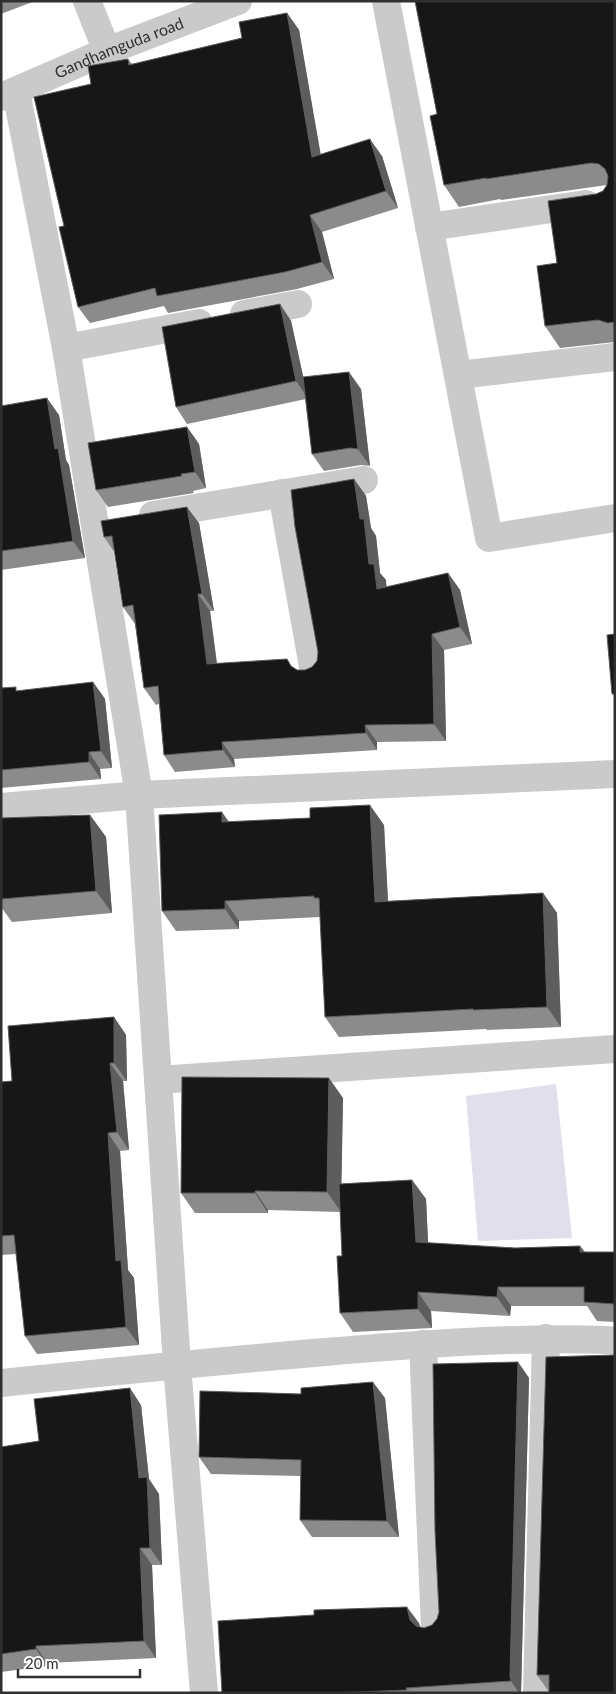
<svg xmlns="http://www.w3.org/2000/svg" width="616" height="1694" font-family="Lato,sans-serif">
<rect width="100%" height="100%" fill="#fff"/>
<!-- green -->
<path fill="#e1dfeb" d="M 556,1084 L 572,1238 L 478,1241 L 466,1096 Z"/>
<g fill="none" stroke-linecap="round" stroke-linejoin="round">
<!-- minor -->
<g stroke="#cacaca" stroke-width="28">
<path d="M 87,1 L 107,51"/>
<path d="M 386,1 L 489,538 L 615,518"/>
<path d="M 16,91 L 66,348 L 139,795 L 177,1365 L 204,1693"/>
<path id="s1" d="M 1,97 L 107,51 L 238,1"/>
<path d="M 429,227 L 586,204"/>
<path d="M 244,314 L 298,304"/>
<path d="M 66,348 L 199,323"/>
<path d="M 458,375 L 615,357"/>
<path d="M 282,493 L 314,672"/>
<path d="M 153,515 L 364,480"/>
<path d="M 1,807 L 139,795 L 615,774"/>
<path d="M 158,1080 L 615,1049"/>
<path d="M 423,1344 L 435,1629"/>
<path d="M 1,1383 C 109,1372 217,1361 325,1352 C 419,1344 513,1337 608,1340 L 615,1341"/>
<path d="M 537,1693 L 546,1338"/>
</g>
</g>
<!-- wall -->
<path fill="#8b8b8b" d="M 1,1 L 35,1 L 1,14 Z
M 615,1 L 615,342 L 560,348 L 545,326 L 557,263 L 596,194 L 603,191 L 607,185 L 501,200 L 500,199 L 459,207 L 444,185 L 437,114 Z
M 287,13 L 299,30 L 320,154 L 382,156 L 398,208 L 322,232 L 334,279 L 297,289 L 168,313 L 164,306 L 90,323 L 78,307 L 64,226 L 91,84 L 128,59 L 132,64 L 242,38 Z
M 280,304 L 291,321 L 303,377 L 361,389 L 370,466 L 361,465 L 324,471 L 312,454 L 306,399 L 187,424 L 176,407 Z
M 1,406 L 59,415 L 66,460 L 69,465 L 85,558 L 1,570 Z
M 187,427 L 199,444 L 206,488 L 193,491 L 194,493 L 108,507 L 96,490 Z
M 354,479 L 366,496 L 371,528 L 376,536 L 380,573 L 386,580 L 386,587 L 448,573 L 460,590 L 472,644 L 444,650 L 446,741 L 377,742 L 377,750 L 234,759 L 235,767 L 175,772 L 164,755 L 159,704 L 156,705 L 144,688 L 135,624 L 123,607 L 115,553 L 104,537 L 199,523 L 214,611 L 210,611 L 217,663 L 293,667 L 297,670 L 305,670 L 312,667 L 317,661 Z
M 93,682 L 105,699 L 112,768 L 100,769 L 101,779 L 1,788 L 1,688 L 18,691 Z
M 90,815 L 106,837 L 112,913 L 12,922 L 1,907 L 1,818 Z
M 229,822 L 384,825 L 388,901 L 543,893 L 557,913 L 561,1027 L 487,1030 L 486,1029 L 339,1037 L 325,1017 L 320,917 L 239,921 L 239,929 L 176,931 L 162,911 Z
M 114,1017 L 126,1035 L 127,1081 L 123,1081 L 129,1150 L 120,1151 L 128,1270 L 134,1278 L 139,1345 L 37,1354 L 25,1336 L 16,1254 L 1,1255 L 1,1082 L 12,1081 Z
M 343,1098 L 341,1184 L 412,1180 L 426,1199 L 428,1243 L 515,1248 L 580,1246 L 585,1252 L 615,1252 L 615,1322 L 597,1321 L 587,1306 L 511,1306 L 510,1316 L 431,1311 L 432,1328 L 353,1332 L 340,1313 L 342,1256 L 340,1212 L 268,1210 L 268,1213 L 195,1213 L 181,1193 Z
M 615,1355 L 549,1692 L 537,1675 Z
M 518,1362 L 529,1378 L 521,1693 L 222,1693 L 419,1623 L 420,1627 L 424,1628 L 432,1625 L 437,1619 Z
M 385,1398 L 399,1537 L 312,1537 L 300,1520 L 301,1476 L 211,1474 L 199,1457 Z
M 141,1405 L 149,1479 L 159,1494 L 162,1565 L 152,1565 L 156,1658 L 47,1663 L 48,1666 L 1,1672 L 1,1447 L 39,1441 Z"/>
<!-- shaded-wall -->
<path fill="#5d5d5d" d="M 287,13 L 299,30 L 324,173 L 312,157 Z
M 370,139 L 382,156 L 398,208 L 386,191 Z
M 310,215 L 322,232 L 334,279 L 322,262 Z
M 280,304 L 291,321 L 308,398 L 296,381 Z
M 349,372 L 361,389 L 370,466 L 358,449 Z
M 47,398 L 59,415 L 66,460 L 69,465 L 85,558 L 73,541 L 55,449 Z
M 187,427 L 199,444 L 206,488 L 195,472 Z
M 354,479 L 366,496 L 371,528 L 376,536 L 380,573 L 386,580 L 388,606 L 377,589 L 369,564 L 360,519 Z
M 187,507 L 199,523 L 214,611 L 202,594 Z
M 448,573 L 460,590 L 472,644 L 460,627 Z
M 198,594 L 210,611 L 219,681 L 207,664 Z
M 432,634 L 444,650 L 446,741 L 434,724 Z
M 93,682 L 105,699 L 112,768 L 101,751 Z
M 365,725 L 377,742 L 377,750 L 366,733 Z
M 222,742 L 234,759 L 235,767 L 223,750 Z
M 89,752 L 100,769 L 101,779 L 89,762 Z
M 370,805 L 384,825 L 389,922 L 375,902 Z
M 222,812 L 236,832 L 222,822 Z
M 90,815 L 106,837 L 112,913 L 96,891 Z
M 543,893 L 557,913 L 561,1027 L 547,1007 Z
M 225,901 L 239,921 L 239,929 L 225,909 Z
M 114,1017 L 126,1035 L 127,1081 L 114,1063 Z
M 110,1063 L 123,1081 L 129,1150 L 117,1132 Z
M 329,1078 L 343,1098 L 341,1212 L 327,1192 Z
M 108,1133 L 120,1151 L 128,1270 L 134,1278 L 139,1345 L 126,1327 L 116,1261 Z
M 412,1180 L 426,1199 L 429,1261 L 416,1242 Z
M 255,1191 L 268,1210 L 268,1213 L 255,1193 Z
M 580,1246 L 594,1265 L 580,1252 Z
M 498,1287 L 511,1306 L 510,1316 L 497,1297 Z
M 418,1292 L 431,1311 L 432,1328 L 418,1309 Z
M 518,1362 L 529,1378 L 521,1693 L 519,1693 L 511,1681 L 510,1676 Z
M 373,1382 L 385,1398 L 399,1537 L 387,1521 Z
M 130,1388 L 141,1405 L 149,1479 L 159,1494 L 162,1565 L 150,1548 L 139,1478 Z
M 140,1548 L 152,1565 L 156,1658 L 144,1641 Z
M 407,1607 L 419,1623 L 422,1637 L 410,1620 Z
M 36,1646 L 47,1663 L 48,1666 L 36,1649 Z"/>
<!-- building -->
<path fill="#171717" stroke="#5d5d5d" d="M 415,1 L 615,1 L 615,327 L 614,327 L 614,322 L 608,323 L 598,320 L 545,326 L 537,266 L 557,263 L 548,201 L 596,194 L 603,191 L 607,185 L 608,176 L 605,169 L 599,164 L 591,163 L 486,179 L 486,178 L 444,185 L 430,116 L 437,114 Z
M 287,13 L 312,157 L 370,139 L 386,191 L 310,215 L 322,262 L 285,272 L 157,296 L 155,288 L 78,307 L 59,227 L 64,226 L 34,97 L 91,84 L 88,66 L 128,59 L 129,65 L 242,38 L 239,22 Z
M 280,304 L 296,381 L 176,407 L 162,327 Z
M 349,372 L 358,449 L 350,448 L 312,454 L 303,377 Z
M 47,398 L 55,449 L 58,448 L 73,541 L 1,551 L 1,406 Z
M 187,427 L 195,472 L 181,474 L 182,476 L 96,490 L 88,443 Z
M 354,479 L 360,519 L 364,519 L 369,564 L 374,564 L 377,589 L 448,573 L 460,627 L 432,634 L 434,724 L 365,725 L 366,733 L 222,742 L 223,750 L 164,755 L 158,686 L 144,688 L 133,605 L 123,607 L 112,536 L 104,537 L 101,521 L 187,507 L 202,594 L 198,594 L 207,664 L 287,659 L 291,666 L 297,670 L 305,670 L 312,667 L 317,661 L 318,652 L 295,527 L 291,490 Z
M 615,634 L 615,694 L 612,694 L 607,635 Z
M 93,682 L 101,751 L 89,752 L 89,762 L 1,770 L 1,688 L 16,687 L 16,691 Z
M 370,805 L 375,902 L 543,893 L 547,1007 L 473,1010 L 473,1009 L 325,1017 L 319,898 L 314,898 L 314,896 L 225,901 L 225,909 L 162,911 L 159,815 L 222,812 L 222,822 L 310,818 L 310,808 Z
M 90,815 L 96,891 L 1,899 L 1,818 Z
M 114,1017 L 114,1063 L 110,1063 L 117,1132 L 108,1133 L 116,1261 L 121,1260 L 126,1327 L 25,1336 L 14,1235 L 1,1236 L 1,1082 L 12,1081 L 8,1026 Z
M 182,1077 L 329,1078 L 327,1192 L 255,1191 L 255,1193 L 181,1193 Z
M 412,1180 L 416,1242 L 515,1248 L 580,1246 L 580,1252 L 615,1252 L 615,1304 L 584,1302 L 584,1287 L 498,1287 L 497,1297 L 418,1292 L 418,1309 L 340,1313 L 337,1256 L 342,1256 L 339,1184 Z
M 615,1355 L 615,1693 L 549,1693 L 549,1675 L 537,1675 L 546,1357 Z
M 518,1362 L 510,1676 L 511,1681 L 406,1688 L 407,1690 L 333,1693 L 222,1693 L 218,1621 L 314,1615 L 314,1610 L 407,1607 L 410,1620 L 416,1626 L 424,1628 L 432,1625 L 437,1619 L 439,1612 L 435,1531 L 433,1364 Z
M 373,1382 L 387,1521 L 300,1520 L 301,1460 L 199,1457 L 200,1391 L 301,1394 L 301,1388 Z
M 130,1388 L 139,1478 L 147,1477 L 150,1548 L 140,1548 L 144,1641 L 36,1646 L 36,1649 L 1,1654 L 1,1447 L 39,1441 L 34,1399 Z"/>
<g text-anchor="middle" stroke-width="5" stroke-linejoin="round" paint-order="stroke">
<!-- street labels -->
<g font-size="16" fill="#303030" stroke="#fff">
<text dy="6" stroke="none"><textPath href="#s1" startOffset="128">Gandhamguda road</textPath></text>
</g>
</g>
<!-- border -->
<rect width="616" height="1694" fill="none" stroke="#303030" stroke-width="5"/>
<!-- scale -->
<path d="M18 1669v8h122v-8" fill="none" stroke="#303030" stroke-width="2.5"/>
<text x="25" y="1669" font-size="15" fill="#303030" stroke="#ffffff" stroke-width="4" paint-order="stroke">20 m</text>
</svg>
